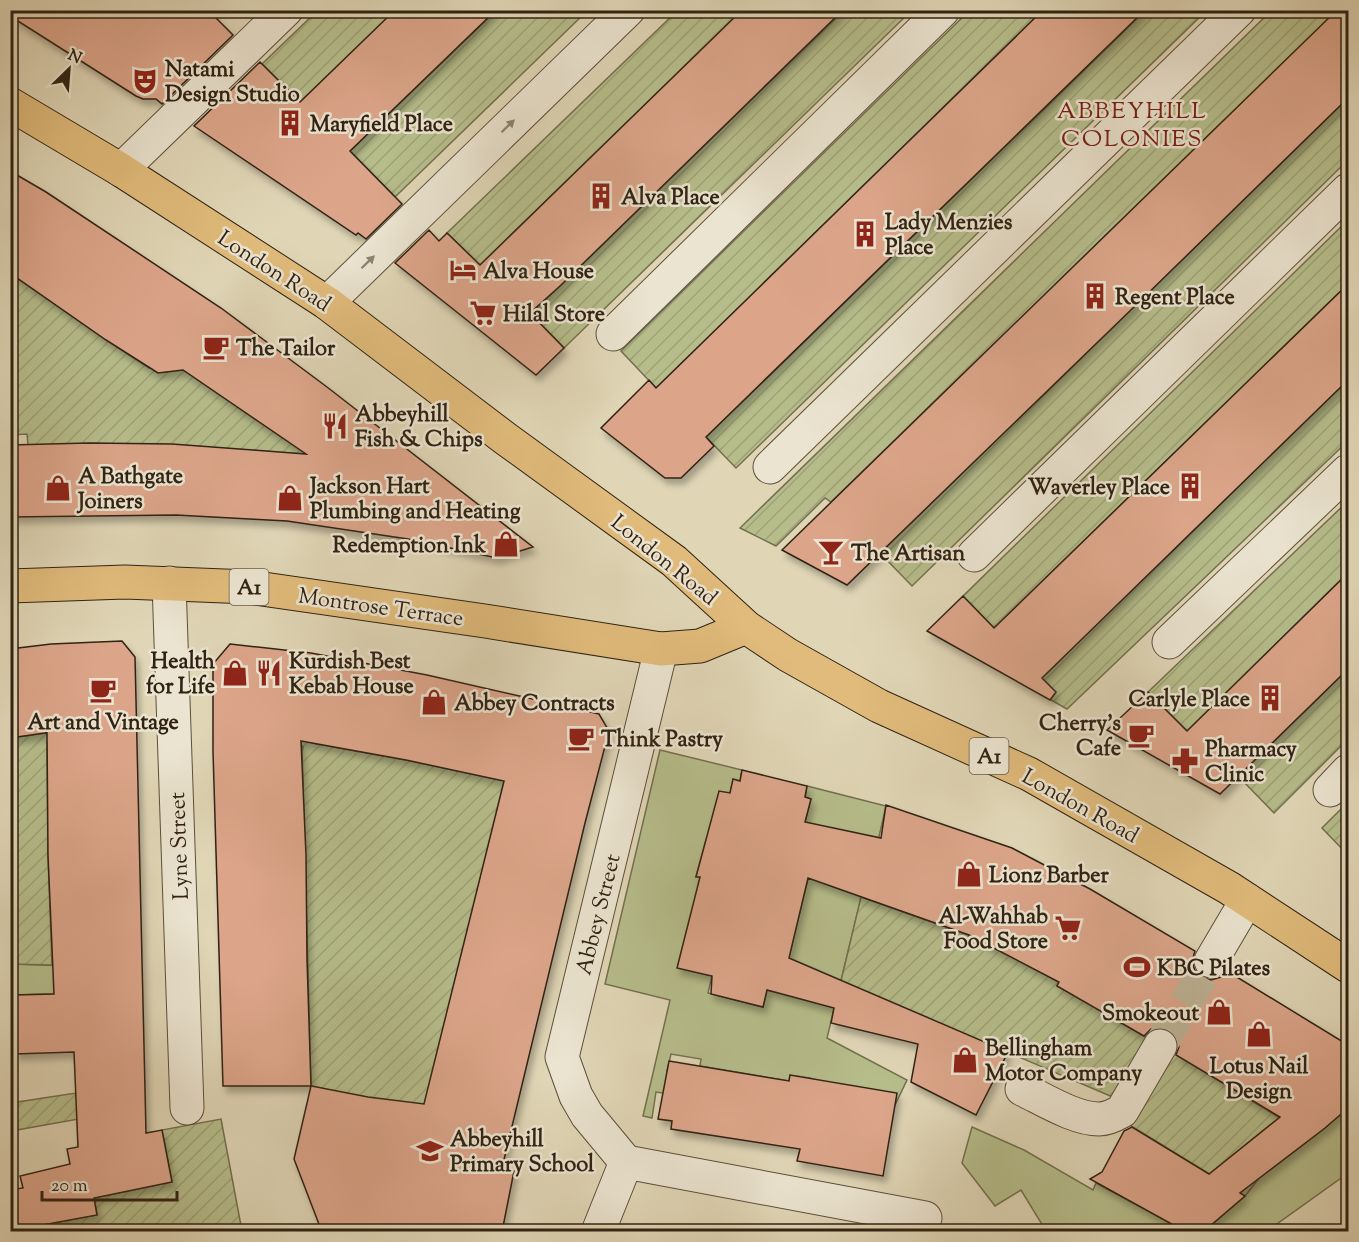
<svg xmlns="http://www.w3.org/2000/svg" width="1359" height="1242" font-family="'Sorts Mill Goudy',serif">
<defs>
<pattern id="garden-furrows" width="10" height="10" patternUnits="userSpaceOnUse" patternTransform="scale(1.5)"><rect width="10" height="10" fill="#b6bd8b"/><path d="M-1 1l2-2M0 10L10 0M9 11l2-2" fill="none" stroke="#9da277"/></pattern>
<filter id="shadow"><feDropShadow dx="3.5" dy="6" stdDeviation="3" flood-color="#0004"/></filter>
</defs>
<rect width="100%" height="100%" fill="#e0d6b6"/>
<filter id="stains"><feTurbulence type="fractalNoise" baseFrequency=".00333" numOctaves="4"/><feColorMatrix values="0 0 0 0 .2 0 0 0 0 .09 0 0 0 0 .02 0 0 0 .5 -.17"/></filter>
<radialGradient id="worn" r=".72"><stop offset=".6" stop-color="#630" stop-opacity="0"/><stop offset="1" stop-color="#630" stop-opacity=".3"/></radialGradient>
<!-- grass -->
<path fill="#b6bd8b" stroke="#73704f" stroke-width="1.5" d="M 660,750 L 742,770 L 740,781 L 733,780 L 730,793 L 706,840 L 696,876 L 702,878 L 678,968 L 712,976 L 708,993 L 763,1007 L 767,990 L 780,993 L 821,826 L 805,822 L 811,799 L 805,797 L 807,786 L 886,806 L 865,898 L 861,898 L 827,1038 L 907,1080 L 894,1107 L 810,1078 L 790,1075 L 789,1081 L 700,1066 L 701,1059 L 671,1054 L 667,1071 L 676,1095 L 656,1092 L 652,1118 L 643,1116 L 670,1000 L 605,984 Z
M 11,964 L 72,966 L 73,993 L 14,995 L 13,977 L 11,977 Z
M 1348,1108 L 1348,1173 L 1267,1231 L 1203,1232 L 1245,1196 L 1259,1178 L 1325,1128 Z
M 972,1127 L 1024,1150 L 1093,1190 L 1096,1183 L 1186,1231 L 1046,1231 L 1021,1190 L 995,1206 L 962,1163 Z"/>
<!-- garden -->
<path fill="url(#garden-furrows)" stroke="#73704f" stroke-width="1.5" d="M 317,11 L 395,11 L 300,102 L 262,64 Z
M 496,11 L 587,11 L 395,197 L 350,151 Z
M 677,11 L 742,11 L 480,265 L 447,233 Z
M 843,11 L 911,11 L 564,348 L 531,314 Z
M 969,11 L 1043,11 L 656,388 L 621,351 Z
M 1145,11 L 1206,11 L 736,468 L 706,437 Z
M 1271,11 L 1337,11 L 831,502 L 825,498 L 776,546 L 740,528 Z
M 1348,98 L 1348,160 L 912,586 L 880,553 Z
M 1348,220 L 1348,284 L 994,628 L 963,596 Z
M 10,273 L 106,340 L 149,368 L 183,370 L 272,418 L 323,471 L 276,452 L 158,444 L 28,445 L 27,434 L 11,435 Z
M 1348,380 L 1348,441 L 1067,709 L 1030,688 Z
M 1348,501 L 1348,573 L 1187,731 L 1148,692 Z
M 1348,669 L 1348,739 L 1274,813 L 1238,776 Z
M 53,727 L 47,742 L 48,855 L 52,965 L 11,964 L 11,738 L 45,733 Z
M 302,732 L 312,743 L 406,760 L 500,780 L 508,776 L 423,1109 L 311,1086 C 307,974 306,863 302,752 L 303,747 L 295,736 Z
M 1348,802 L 1348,851 L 1346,853 L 1322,828 Z
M 861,897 L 969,935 L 1059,982 L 1057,986 L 1151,1040 L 1115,1098 L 841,981 Z
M 1170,1051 L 1280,1118 L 1237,1152 L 1259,1178 L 1245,1196 L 1128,1124 Z
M 76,1093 L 79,1119 L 11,1131 L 11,1103 Z
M 221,1119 L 242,1231 L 10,1231 L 97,1215 L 94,1198 L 172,1182 L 162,1130 Z"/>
<!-- building -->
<path fill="#dca58a" stroke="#302213" stroke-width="1.5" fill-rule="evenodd" filter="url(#shadow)" d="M 10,10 L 208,10 L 233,35 L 162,104 L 156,99 L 143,99 L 136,96 L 10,16 Z
M 395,10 L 496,10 L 350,151 L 402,204 L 366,239 L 358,233 L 356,235 L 194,126 L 260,62 L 300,102 Z
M 742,10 L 843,10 L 560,286 L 530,313 L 564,348 L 536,375 L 395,263 L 429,230 L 439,241 L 447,233 L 480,265 Z
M 1043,10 L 1145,10 L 706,437 L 714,446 L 681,478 L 665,478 L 601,428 L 649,380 L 656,388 Z
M 1337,10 L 1348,10 L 1348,98 L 1135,306 L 847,585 L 782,550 Z
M 10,171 L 46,192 L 221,308 L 327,387 L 533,547 L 497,558 L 408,539 L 287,521 L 176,515 L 10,517 L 10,445 L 89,443 L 172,444 L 306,454 L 183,370 L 158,373 L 106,340 L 10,273 Z
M 1348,284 L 1348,380 L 1042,678 L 1056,692 L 1050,700 L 927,631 L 963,596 L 994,628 Z
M 1348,573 L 1348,669 L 1220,794 L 1107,730 L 1148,692 L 1187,731 Z
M 122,641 L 135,657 L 146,1133 L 162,1130 L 172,1182 L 94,1198 L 97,1215 L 10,1231 L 10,1190 L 23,1188 L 20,1176 L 70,1164 L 67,1149 L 78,1147 L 74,1052 L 15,1054 L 14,995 L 54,994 L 48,855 L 47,732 L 45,733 L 10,738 L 10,649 L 51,644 Z
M 230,644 L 311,653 L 353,661 L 427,675 L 599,714 L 609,731 L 585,823 L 502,1168 L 514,1171 L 502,1232 L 322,1232 L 294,1159 L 311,1086 L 223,1086 L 213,751 L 213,664 ZM 301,741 L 406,760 L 504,781 L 424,1104 L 368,1097 L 311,1086 L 307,959 L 306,855 Z
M 742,770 L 807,786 L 805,797 L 811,799 L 805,822 L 881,838 L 886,805 L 1012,848 L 1090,889 L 1195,951 L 1192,961 L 1195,971 L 1201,977 L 1211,980 L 1221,977 L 1227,971 L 1348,1045 L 1348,1108 L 1325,1128 L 1240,1193 L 1245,1196 L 1203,1232 L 1186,1232 L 1090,1179 L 1102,1172 L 1124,1131 L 1132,1127 L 1209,1174 L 1280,1117 L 1176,1055 L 1179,1047 L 1177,1037 L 1169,1030 L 1160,1027 L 1151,1029 L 1144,1036 L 1057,986 L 1059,982 L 969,935 L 808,878 L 789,958 L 1008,1052 L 976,1115 L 911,1082 L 918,1044 L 831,1023 L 834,1008 L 767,990 L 763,1007 L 711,994 L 712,976 L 677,968 L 700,877 L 696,877 L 719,791 L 730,793 L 733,779 L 740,781 Z
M 669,1061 L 789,1081 L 790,1075 L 897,1093 L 883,1176 L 797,1161 L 800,1149 L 671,1129 L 672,1121 L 658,1119 Z"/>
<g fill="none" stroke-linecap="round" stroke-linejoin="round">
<!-- minor-tunnel -->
<path stroke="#bdb295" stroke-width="33" stroke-dasharray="33 16" stroke-linecap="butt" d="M 1160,1046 L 1211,961"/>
<!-- minor casing -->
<g stroke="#5c4f3c" stroke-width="35">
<path id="minor" d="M 121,170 L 286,10
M 327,303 L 628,10
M 613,334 L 943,10
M 770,467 L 1239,10
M 974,555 L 1348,190
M 169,583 L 187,1108
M 1169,642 L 1348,471
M 1330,790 L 1348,771
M 1211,961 L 1247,900
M 1022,1089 C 1045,1100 1075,1119 1099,1119 C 1107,1119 1115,1115 1122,1111 L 1160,1046
M 626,1162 L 925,1218
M 598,1232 L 626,1162 L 587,1115 L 576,1096 L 562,1057 L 661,649"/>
</g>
<!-- major casing -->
<g stroke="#302213" stroke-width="35">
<path id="major" d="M 10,104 L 121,170 L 327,303 L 506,439 L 674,561 L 746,627 L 788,655 L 879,706 L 1029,774 L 1229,888 L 1348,966
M 10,586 L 125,582 L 249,587 L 485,621 L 661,649 L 700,646 L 746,627"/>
</g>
<!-- minor -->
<use href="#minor" stroke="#ebe4d0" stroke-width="33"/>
<!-- major -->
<use href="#major" stroke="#e0bb7b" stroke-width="33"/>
</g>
<!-- one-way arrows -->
<defs><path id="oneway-solid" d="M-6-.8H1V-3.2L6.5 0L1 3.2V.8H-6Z" transform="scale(1.5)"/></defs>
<g fill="#8e8372">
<use href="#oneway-solid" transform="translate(508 126) rotate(-44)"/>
<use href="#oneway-solid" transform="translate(368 262) rotate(-44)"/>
</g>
<!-- icons -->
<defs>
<g id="theatre-bare" transform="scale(2.07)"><path d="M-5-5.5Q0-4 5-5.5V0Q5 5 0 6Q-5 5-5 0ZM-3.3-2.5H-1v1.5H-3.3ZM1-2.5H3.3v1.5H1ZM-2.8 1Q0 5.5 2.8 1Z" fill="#8f2418" stroke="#ebe4d0" stroke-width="2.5" paint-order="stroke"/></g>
<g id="building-bare" transform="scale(2.07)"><path d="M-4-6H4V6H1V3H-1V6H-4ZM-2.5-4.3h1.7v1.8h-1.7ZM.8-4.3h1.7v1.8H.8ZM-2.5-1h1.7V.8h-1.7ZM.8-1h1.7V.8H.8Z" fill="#8f2418" stroke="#ebe4d0" stroke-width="2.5" paint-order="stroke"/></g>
<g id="hotel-bare" transform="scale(2.07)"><path d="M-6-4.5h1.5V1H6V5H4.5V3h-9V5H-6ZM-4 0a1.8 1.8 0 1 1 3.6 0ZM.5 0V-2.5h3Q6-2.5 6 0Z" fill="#8f2418" stroke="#ebe4d0" stroke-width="2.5" paint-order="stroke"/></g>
<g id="supermarket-bare" transform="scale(2.07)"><path d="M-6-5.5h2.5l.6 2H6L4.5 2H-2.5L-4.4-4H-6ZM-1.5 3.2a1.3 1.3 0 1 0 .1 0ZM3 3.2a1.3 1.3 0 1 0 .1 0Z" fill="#8f2418" stroke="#ebe4d0" stroke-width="2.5" paint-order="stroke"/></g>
<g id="cafe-bare" transform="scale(2.07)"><path d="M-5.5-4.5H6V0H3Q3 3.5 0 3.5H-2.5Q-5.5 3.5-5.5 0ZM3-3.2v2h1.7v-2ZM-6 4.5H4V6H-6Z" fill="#8f2418" stroke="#ebe4d0" stroke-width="2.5" paint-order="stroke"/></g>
<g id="restaurant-bare" transform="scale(2.07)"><path d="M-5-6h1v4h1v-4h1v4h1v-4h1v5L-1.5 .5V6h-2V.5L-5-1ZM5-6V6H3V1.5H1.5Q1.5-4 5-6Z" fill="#8f2418" stroke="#ebe4d0" stroke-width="2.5" paint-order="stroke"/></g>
<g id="shop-bare" transform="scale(2.07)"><path d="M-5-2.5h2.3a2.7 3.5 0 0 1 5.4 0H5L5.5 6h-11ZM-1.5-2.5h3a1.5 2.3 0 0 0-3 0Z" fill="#8f2418" stroke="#ebe4d0" stroke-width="2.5" paint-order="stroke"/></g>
<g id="bar-bare" transform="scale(2.07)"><path d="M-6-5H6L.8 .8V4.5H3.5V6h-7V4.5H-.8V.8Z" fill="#8f2418" stroke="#ebe4d0" stroke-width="2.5" paint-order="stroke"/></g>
<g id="pharmacy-bare" transform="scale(2.07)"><path d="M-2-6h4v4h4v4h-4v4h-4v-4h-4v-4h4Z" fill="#8f2418" stroke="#ebe4d0" stroke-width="2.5" paint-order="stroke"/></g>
<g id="stadium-bare" transform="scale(2.07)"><path d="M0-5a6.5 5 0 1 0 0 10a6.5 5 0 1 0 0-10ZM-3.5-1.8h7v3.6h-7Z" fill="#8f2418" stroke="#ebe4d0" stroke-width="2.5" paint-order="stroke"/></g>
<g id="school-bare" transform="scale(2.07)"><path d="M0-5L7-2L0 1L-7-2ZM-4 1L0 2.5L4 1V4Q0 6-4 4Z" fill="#8f2418" stroke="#ebe4d0" stroke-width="2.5" paint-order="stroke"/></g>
</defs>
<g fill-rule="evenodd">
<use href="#theatre-bare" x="145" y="81"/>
<use href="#building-bare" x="290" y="123"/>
<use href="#building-bare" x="601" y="196"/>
<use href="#building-bare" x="865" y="234"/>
<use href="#hotel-bare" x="463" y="270"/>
<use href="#building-bare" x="1095" y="296"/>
<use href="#supermarket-bare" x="483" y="313"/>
<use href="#cafe-bare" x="216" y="347"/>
<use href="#restaurant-bare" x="335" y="426"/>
<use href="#building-bare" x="1190" y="486"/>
<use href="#shop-bare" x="58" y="488"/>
<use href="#shop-bare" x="290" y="498"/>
<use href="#shop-bare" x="506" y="544"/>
<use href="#bar-bare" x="831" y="552"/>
<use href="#shop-bare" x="235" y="673"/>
<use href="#restaurant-bare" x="269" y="673"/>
<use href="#cafe-bare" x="103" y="690"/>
<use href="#building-bare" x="1270" y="698"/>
<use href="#shop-bare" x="434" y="702"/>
<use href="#cafe-bare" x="1141" y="735"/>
<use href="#cafe-bare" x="581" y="738"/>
<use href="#pharmacy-bare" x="1185" y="761"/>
<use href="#shop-bare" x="969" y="874"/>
<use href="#supermarket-bare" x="1068" y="928"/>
<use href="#stadium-bare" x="1137" y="967"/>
<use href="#shop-bare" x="1219" y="1012"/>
<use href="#shop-bare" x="1259" y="1034"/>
<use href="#shop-bare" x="965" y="1060"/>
<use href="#school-bare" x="430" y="1151"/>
</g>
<g text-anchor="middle" stroke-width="5" stroke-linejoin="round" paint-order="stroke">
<!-- shield labels -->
<g fill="#ebe4d0" stroke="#685c4c" stroke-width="1.5">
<rect x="229.5" y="569" width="39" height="36" rx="4.5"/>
<rect x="969.5" y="738" width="39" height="36" rx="4.5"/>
</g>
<g font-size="21" font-weight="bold" fill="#302213">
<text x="249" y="594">A1</text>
<text x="989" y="763">A1</text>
</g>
<!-- poi labels -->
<g font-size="22" font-weight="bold" fill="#302213" stroke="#ebe4d0" text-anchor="start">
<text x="165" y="76">Natami<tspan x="165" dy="25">Design Studio</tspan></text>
<text x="310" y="131">Maryfield Place</text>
<text x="621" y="204">Alva Place</text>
<text x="885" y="229">Lady Menzies<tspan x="885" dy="25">Place</tspan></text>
<text x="483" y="278">Alva House</text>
<text x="1115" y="304">Regent Place</text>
<text x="503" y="321">Hilal Store</text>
<text x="236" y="355">The Tailor</text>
<text x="355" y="421">Abbeyhill<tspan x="355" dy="25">Fish &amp; Chips</tspan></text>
<text x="78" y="483">A Bathgate<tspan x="78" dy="25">Joiners</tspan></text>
<text x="310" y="493">Jackson Hart<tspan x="310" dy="25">Plumbing and Heating</tspan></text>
<text x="1170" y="494" text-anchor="end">Waverley Place</text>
<text x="486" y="552" text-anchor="end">Redemption Ink</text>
<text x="851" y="560">The Artisan</text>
<text x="215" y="668" text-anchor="end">Health<tspan x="215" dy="25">for Life</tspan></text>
<text x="289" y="668">Kurdish Best<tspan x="289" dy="25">Kebab House</tspan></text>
<text x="1250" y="706" text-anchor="end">Carlyle Place</text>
<text x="454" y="710">Abbey Contracts</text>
<text x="103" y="729" text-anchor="middle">Art and Vintage</text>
<text x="1121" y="730" text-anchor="end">Cherry's<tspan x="1121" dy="25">Cafe</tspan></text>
<text x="601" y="746">Think Pastry</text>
<text x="1205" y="756">Pharmacy<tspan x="1205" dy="25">Clinic</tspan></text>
<text x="989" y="882">Lionz Barber</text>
<text x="1048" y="923" text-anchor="end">Al-Wahhab<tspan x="1048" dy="25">Food Store</tspan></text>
<text x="1157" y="975">KBC Pilates</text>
<text x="1199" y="1020" text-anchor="end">Smokeout</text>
<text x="985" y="1055">Bellingham<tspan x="985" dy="25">Motor Company</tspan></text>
<text x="1259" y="1073" text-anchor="middle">Lotus Nail<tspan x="1259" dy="25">Design</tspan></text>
<text x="450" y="1146">Abbeyhill<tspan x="450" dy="25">Primary School</tspan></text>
</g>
<!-- street labels -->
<g font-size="22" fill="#302213" stroke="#ebe4d0">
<text transform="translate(275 270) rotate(33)" y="8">London Road</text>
<text transform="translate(665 559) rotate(39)" y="8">London Road</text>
<text transform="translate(381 606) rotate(8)" y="8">Montrose Terrace</text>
<text transform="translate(1081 805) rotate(29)" y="8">London Road</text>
<text transform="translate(178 846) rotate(-92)" y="8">Lyne Street</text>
<text transform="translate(597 914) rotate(-76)" y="8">Abbey Street</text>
</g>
<!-- neighbourhood labels -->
<g font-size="24" letter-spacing="1.5" fill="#7a1f14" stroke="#ebe4d0">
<text x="1132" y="118">ABBEYHILL<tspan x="1132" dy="28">COLONIES</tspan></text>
</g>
</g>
<!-- margin -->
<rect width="1359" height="1242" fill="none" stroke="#e0d6b6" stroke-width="36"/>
<rect x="12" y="12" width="1335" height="1218" fill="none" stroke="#302213" stroke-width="3"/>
<rect x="18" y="18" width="1323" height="1206" fill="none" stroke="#302213" stroke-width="1.5"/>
<!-- north arrow -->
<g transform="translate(69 69) rotate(25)" stroke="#ebe4d0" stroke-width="4.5" paint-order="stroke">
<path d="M0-4.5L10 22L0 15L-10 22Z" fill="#302213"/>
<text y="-9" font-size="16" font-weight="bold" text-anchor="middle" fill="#302213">N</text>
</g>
<!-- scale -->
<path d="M42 1191v9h135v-9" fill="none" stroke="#302213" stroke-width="3"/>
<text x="51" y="1191" font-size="18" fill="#302213" stroke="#ebe4d0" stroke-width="4.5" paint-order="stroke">20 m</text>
<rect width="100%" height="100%" filter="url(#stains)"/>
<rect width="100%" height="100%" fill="url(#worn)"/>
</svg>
